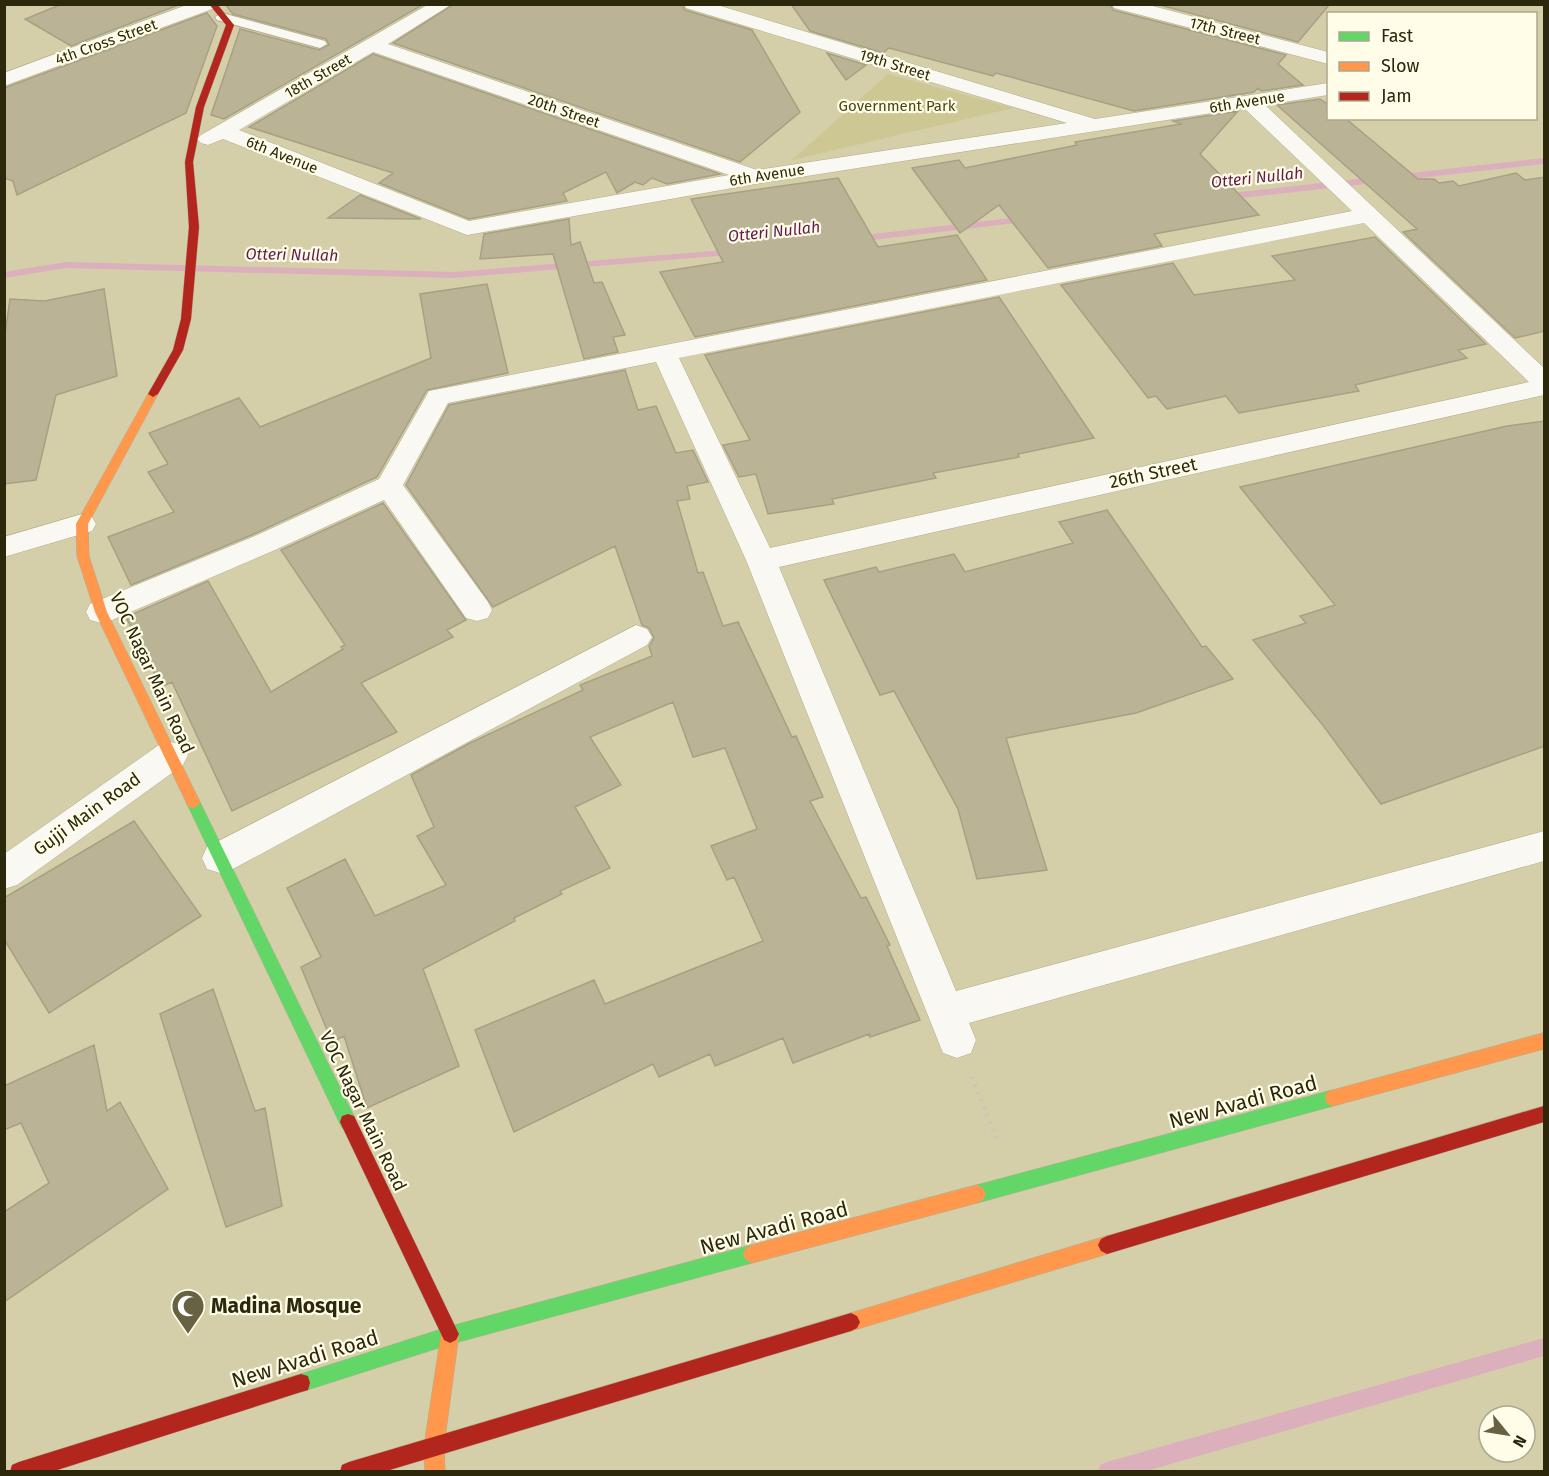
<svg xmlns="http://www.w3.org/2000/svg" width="1549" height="1476" font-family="'Fira Sans',sans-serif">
<rect width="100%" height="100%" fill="#d4cfa8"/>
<!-- green -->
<path fill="#cdc794" d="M 888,74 L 1013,108 L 792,160 Z"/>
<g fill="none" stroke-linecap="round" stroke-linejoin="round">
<!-- stream -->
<path fill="#dcafbc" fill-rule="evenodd" d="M 1544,158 L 1544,164 L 1222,200 L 1217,197 L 1222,194 Z
M 1030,216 L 1035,219 L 1033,221 L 855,242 L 850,239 L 855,236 Z
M 737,249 L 740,250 L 740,254 L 454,278 L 66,268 L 4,278 L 4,272 L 66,262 L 454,272 Z
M 1544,1338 L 1544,1356 L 1143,1472 L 1098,1472 L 1100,1465 L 1107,1462 Z"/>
</g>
<!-- building -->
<path fill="#bbb396" stroke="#a7a082" stroke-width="1.5" d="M 62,4 L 181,4 L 71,46 L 25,19 Z
M 225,4 L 424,4 L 224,119 L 211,115 L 240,29 L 319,50 L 329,45 L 326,39 L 233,14 Z
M 454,4 L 682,4 L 685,10 L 752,30 L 800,112 L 740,162 L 393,43 Z
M 791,4 L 1110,4 L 1113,10 L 1286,55 L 1278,64 L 1303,85 L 1261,91 L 1258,88 L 1254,92 L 1134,111 L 996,73 L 993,76 L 889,48 L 883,53 L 810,31 Z
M 1156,4 L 1330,4 L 1298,42 Z
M 207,13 L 217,26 L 186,113 L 17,195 L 13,181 L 4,178 L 4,88 Z
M 827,53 L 866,65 L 846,80 Z
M 373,54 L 720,174 L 667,184 L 652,178 L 643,185 L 635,182 L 617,193 L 606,172 L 563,193 L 567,201 L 469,219 L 379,183 L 393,173 L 249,127 Z
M 1320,99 L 1329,105 L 1329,118 L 1345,118 L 1418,179 L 1434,179 L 1439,183 L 1453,181 L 1459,186 L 1516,173 L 1525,180 L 1545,177 L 1545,331 L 1515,338 L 1403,232 L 1417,229 L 1277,105 Z
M 1238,111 L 1200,154 L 1259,215 L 1154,234 L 1162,246 L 1048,268 L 999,205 L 960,233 L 912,168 L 959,160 L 965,168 L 1077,145 L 1075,142 L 1181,124 L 1173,121 Z
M 838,178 L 878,247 L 957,235 L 987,280 L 695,337 L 660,272 L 723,262 L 691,199 Z
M 360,195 L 421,219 L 328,218 Z
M 569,219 L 571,245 L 580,242 L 594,283 L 602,282 L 625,335 L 613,337 L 618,352 L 584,359 L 553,254 L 480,259 L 484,234 Z
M 1375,237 L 1486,344 L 1458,350 L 1467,358 L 1355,385 L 1359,391 L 1239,413 L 1226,396 L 1167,409 L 1156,396 L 1148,398 L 1061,285 L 1173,263 L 1194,295 L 1295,280 L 1272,256 Z
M 487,284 L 508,373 L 427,390 L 377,477 L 254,534 L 131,585 L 108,537 L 174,512 L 148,472 L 168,464 L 149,433 L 239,398 L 260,427 L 431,358 L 420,294 Z
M 104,289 L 117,376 L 56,395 L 36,480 L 4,484 L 4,341 L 10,299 L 45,301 Z
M 999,297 L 1094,438 L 1018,454 L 1019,457 L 933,473 L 936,478 L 832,499 L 834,504 L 768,514 L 756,474 L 739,477 L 723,445 L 750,440 L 705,355 Z
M 625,370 L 638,410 L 656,406 L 676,453 L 693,450 L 708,482 L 687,486 L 690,499 L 677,501 L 698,573 L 703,572 L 723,626 L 738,622 L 792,737 L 796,736 L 823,797 L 810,801 L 861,898 L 866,897 L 890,945 L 887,946 L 920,1020 L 870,1037 L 869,1034 L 793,1063 L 783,1038 L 715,1066 L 710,1054 L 659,1077 L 653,1064 L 514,1132 L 475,1030 L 594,980 L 605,1004 L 763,941 L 734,877 L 727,880 L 711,846 L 757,829 L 725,748 L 693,757 L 673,702 L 590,737 L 621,785 L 575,807 L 610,868 L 560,891 L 562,894 L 514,918 L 515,921 L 423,969 L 459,1066 L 367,1108 L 344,1036 L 332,1042 L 301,967 L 321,957 L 287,888 L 345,859 L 375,916 L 446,885 L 417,836 L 434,827 L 411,775 L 470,743 L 583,690 L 580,685 L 652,656 L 649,646 L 654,638 L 649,628 L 642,625 L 615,546 L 493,607 L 406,485 L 449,405 Z
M 1545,421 L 1545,746 L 1381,804 L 1322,724 L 1253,640 L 1306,623 L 1300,616 L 1335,605 L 1240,487 L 1507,426 Z
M 383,503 L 466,620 L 447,630 L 453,637 L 361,683 L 397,732 L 232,811 L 172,682 L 161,687 L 126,617 L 208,581 L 271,692 L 343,649 L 341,647 L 345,645 L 281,550 Z
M 1107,510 L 1202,647 L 1206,646 L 1233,679 L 1136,713 L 1006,738 L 1047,870 L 977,879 L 958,809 L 894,691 L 880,695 L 824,580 L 876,567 L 879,572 L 954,554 L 965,572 L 1073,543 L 1059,522 Z
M 134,821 L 201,916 L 49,1013 L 4,939 L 4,898 Z
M 213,989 L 255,1111 L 265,1108 L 282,1206 L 226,1227 L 160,1014 Z
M 94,1045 L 107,1111 L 120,1102 L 168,1189 L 4,1302 L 4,1212 L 49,1183 L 21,1123 L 4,1130 L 4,1086 Z"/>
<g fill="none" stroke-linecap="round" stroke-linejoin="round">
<!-- lane casing -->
<g stroke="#b1ad8f" stroke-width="2">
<path id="lane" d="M 222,13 L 325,41 L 327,44 L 320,48 L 217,20 L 215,17 Z"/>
</g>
<!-- street casing -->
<g stroke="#b1ad8f" stroke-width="1">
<path id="street" d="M 189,4 L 217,4 L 215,8 L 4,86 L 4,73 Z
M 429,4 L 452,4 L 388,44 L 757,170 L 1067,123 L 686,8 L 684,4 L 714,4 L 1095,119 L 1328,83 L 1328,95 L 1265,105 L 1544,368 L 1544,395 L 779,567 L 956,991 L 1544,831 L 1544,861 L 969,1023 L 976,1040 L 971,1053 L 957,1058 L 943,1053 L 746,560 L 656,362 L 448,403 L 403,485 L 488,602 L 492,610 L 488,618 L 477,621 L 466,618 L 384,500 L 275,550 L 112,620 L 101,623 L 90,620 L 86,612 L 90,604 L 255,536 L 379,479 L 429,391 L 1352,211 L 1244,108 L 755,184 L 467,235 L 223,139 L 208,145 L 201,143 L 197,139 L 201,135 ZM 373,52 L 729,175 L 469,221 L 239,130 ZM 1364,223 L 1529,382 L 770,548 L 679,358 Z
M 1112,4 L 1145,4 L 1328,52 L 1328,64 L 1114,8 Z
M 82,514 L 92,517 L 96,524 L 92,531 L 4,557 L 4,537 Z
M 636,625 L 647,629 L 652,637 L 647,645 L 233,869 L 220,873 L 207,869 L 202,858 L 207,847 Z
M 171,742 L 183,745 L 188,755 L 183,765 L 17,885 L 4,889 L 4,854 L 159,745 Z"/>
</g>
<!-- fast casing -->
<g stroke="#b1ad8f" stroke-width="1">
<path id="fast" d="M 193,796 L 198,798 L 354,1116 L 356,1122 L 354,1128 L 348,1130 L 342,1128 L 186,802 L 188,798 Z
M 1333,1090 L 1339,1092 L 1341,1098 L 1339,1104 L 1333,1106 L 977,1203 L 971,1200 L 968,1194 L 971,1188 L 977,1185 Z
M 752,1245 L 758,1248 L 761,1254 L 758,1260 L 752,1263 L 451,1344 L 301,1392 L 294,1390 L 292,1383 L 294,1376 L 301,1374 L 451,1326 Z"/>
</g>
<!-- slow casing -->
<g stroke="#b1ad8f" stroke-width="1">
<path id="slow" d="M 153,391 L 158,394 L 88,524 L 89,556 L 107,612 L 200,802 L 198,806 L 193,808 L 188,806 L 95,612 L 77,556 L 76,524 L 148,394 Z
M 1544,1033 L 1544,1049 L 1333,1106 L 1327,1104 L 1325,1098 L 1327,1092 L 1333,1090 Z
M 977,1185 L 983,1188 L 986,1194 L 983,1200 L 977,1203 L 752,1263 L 746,1260 L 743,1254 L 746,1248 L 752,1245 Z
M 1107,1236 L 1113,1239 L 1116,1245 L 1113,1251 L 1107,1254 L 851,1331 L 845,1328 L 842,1322 L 845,1316 L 851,1313 Z
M 450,1325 L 456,1328 L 459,1334 L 444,1446 L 445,1472 L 425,1472 L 424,1446 L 441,1334 L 444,1328 Z"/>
</g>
<!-- jam casing -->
<g stroke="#b1ad8f" stroke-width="1">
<path id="jam" d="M 209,4 L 217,4 L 234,25 L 204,107 L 193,162 L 199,227 L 191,319 L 183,350 L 158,394 L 153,397 L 148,394 L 173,350 L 181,319 L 189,227 L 185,162 L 196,107 L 226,25 Z
M 1544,1106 L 1544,1122 L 1107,1254 L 1101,1251 L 1098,1245 L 1101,1239 L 1107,1236 Z
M 348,1114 L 354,1116 L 456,1328 L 459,1334 L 456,1340 L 450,1343 L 444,1340 L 340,1122 L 342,1116 Z
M 851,1313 L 857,1316 L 860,1322 L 857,1328 L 851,1331 L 383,1472 L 340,1472 L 342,1465 L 349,1462 Z
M 301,1374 L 308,1376 L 310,1383 L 308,1390 L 301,1392 L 51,1472 L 10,1472 L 12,1465 L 19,1462 Z"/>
</g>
<!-- path -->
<path stroke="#c7c6bb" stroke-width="4.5" stroke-dasharray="2 6" stroke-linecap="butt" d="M 972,1077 L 998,1142"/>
<!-- lane -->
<use href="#lane" fill="#f9f8f2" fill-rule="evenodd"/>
<!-- street -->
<use href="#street" fill="#f9f8f2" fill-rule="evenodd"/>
<!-- fast -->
<use href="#fast" fill="#63d668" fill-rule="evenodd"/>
<!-- slow -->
<use href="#slow" fill="#ff974d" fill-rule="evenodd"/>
<!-- jam -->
<use href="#jam" fill="#b3261e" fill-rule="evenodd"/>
</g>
<!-- icons -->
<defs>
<g id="mosque-pin" transform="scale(1.725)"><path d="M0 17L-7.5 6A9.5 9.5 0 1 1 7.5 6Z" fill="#666242" stroke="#fffde8"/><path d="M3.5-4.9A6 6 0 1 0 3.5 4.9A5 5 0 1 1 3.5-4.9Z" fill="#fff"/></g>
</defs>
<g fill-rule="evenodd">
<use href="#mosque-pin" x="188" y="1306"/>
</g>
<g text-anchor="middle" stroke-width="4.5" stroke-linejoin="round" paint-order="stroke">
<!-- far-street labels -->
<g font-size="15" fill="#2b280b" stroke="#fffde8">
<text transform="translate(1225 31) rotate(14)" y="5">17th Street</text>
<text transform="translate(106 42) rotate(-20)" y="5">4th Cross Street</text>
<text transform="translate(895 65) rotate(17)" y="5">19th Street</text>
<text transform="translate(318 76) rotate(-30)" y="5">18th Street</text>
<text transform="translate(1247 102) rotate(-9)" y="5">6th Avenue</text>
<text transform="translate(564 111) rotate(19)" y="5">20th Street</text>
<text transform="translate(282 155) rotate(22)" y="5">6th Avenue</text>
<text transform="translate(767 175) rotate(-9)" y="5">6th Avenue</text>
</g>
<!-- far-park labels -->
<g font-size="15" fill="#4c4613" stroke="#fffde8">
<text x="897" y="111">Government Park</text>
</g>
<!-- far-water labels -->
<g font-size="16" font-style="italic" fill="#611b4a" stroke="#fffde8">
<text transform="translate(1257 177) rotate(-6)" y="6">Otteri Nullah</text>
<text transform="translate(774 231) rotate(-6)" y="6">Otteri Nullah</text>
<text transform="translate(292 254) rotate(1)" y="6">Otteri Nullah</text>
</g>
<!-- street labels -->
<g font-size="18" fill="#2b280b" stroke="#fffde8">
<text transform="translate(1153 473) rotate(-12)" y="6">26th Street</text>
<text transform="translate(152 673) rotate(65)" y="6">VOC Nagar Main Road</text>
<text transform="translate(87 814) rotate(-36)" y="6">Gujji Main Road</text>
<text transform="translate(363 1111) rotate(64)" y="6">VOC Nagar Main Road</text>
</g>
<!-- near-street labels -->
<g font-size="21" fill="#2b280b" stroke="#fffde8">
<text transform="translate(1243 1102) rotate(-15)" y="7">New Avadi Road</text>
<text transform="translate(774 1228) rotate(-15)" y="7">New Avadi Road</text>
<text transform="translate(305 1359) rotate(-17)" y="7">New Avadi Road</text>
</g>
<!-- near-poi labels -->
<g font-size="21" font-weight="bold" fill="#2b280b" stroke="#fffde8" text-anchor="start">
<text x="211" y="1313">Madina Mosque</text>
</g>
</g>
<!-- border -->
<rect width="1549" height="1476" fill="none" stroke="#2b280b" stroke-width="12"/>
<!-- legend -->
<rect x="1327" y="12" width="210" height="108" fill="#fffde8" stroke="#aaa890" stroke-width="1.5"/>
<rect x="1339" y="32" width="30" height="9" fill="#63d668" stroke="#aaa890" stroke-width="1.5"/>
<text x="1381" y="42" font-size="18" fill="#2b280b">Fast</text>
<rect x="1339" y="62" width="30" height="9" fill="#ff974d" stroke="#aaa890" stroke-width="1.5"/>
<text x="1381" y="72" font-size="18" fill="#2b280b">Slow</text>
<rect x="1339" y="92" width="30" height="9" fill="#b3261e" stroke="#aaa890" stroke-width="1.5"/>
<text x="1381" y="102" font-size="18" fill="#2b280b">Jam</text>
<!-- north arrow -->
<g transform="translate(1507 1434) rotate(120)"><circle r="28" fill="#fffde8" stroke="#aaa890" stroke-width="1.5"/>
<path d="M0-4.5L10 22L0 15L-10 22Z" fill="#666242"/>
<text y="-9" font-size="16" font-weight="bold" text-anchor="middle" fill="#2b280b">N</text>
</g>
</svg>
